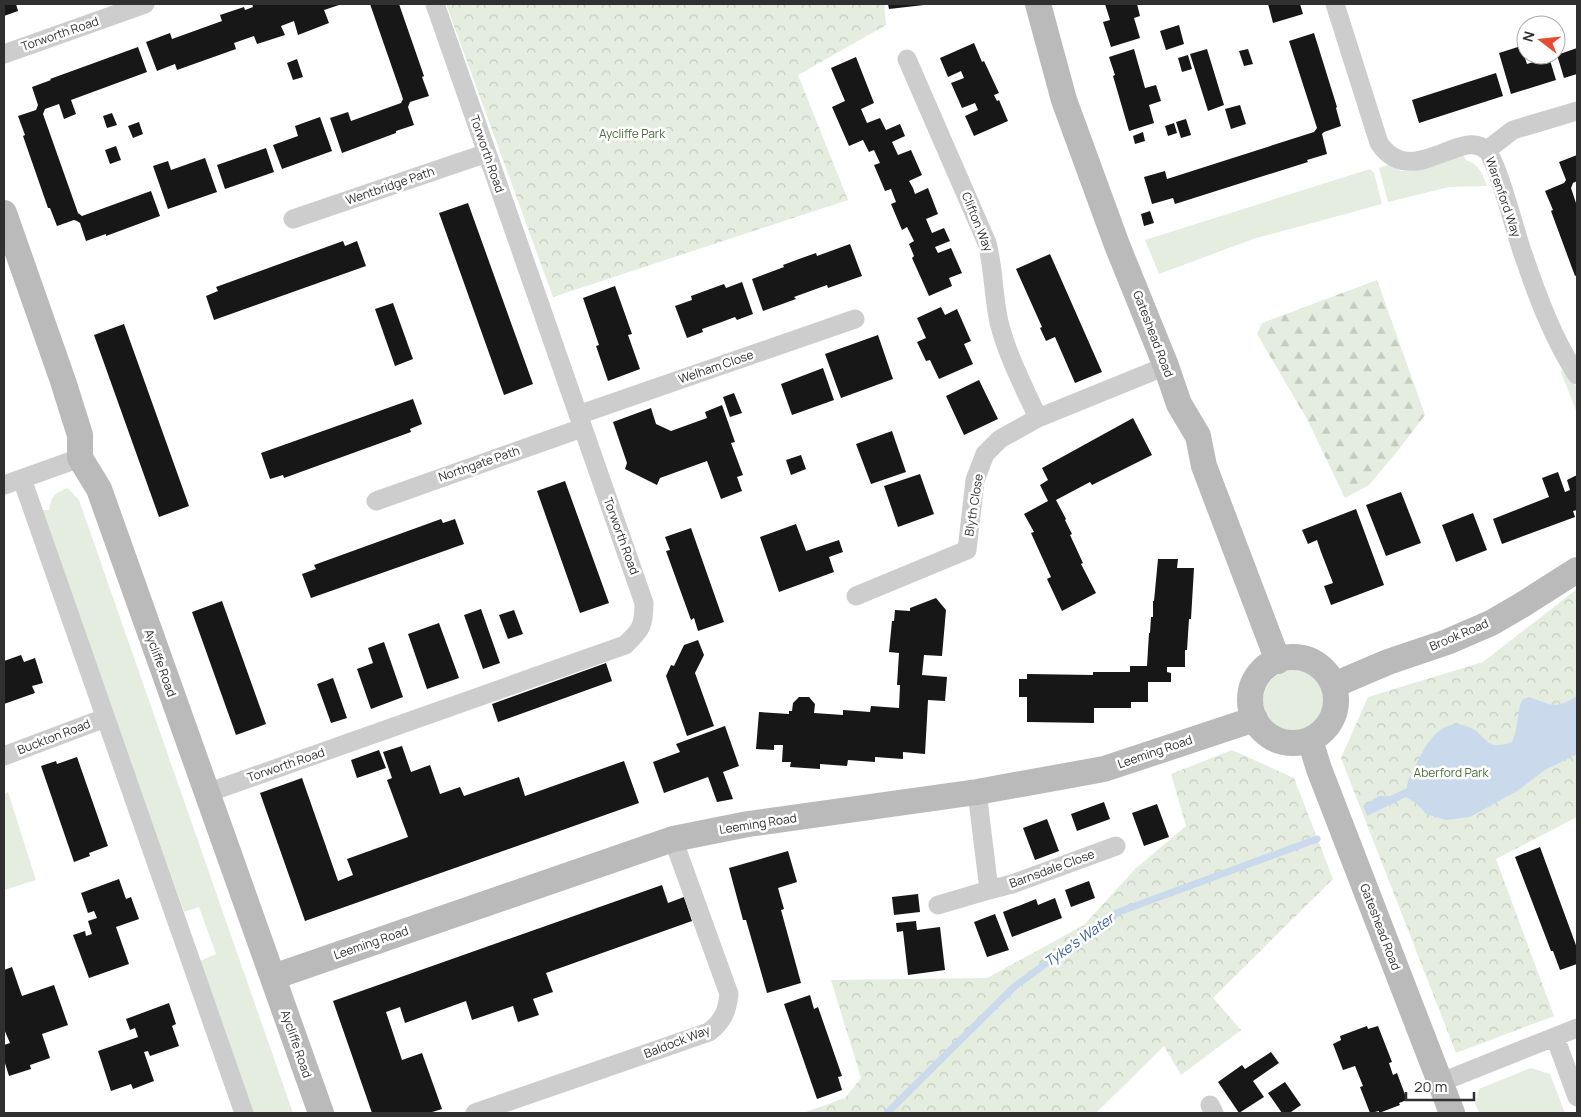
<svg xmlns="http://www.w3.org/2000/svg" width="1581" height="1117" font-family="Manrope,sans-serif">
<defs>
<pattern id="forest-firs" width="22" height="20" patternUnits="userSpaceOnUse" patternTransform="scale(1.25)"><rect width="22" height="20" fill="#e4eddf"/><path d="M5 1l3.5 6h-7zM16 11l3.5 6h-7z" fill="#c4ccc0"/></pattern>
<pattern id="park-crowns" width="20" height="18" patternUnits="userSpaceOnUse" patternTransform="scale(1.25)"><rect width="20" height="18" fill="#e4eddf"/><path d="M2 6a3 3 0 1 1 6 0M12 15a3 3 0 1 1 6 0" fill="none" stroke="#c4ccc0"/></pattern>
</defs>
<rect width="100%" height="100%" fill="#fff"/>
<!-- grass -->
<path fill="#e4eddf" d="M 1463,155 L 1466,160 C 1479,165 1482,172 1487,186 L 1449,187 L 1388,202 L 1379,168 L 1388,165 L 1401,171 L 1411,171 Z
M 1370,169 L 1374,173 L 1382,204 L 1253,239 L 1159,274 L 1145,240 Z
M 1563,367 L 1577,388 L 1577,413 L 1561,372 Z
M 68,488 L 79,500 L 293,1113 L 254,1113 L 200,961 L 216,954 L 199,907 L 184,912 L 42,510 L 49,510 C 52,495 54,494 68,488 Z
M1263 701a31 31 0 1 1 62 0a31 31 0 1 1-62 0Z
M 8,792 L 36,880 L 4,890 L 4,794 Z
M 1531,1068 L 1550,1074 L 1565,1113 L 1479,1113 L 1475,1103 L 1479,1089 Z"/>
<!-- forest -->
<path fill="url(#forest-firs)" d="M 1377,280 L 1425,415 L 1396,453 L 1369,485 L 1345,498 L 1307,419 L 1257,334 L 1262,323 Z"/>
<!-- park -->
<path fill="url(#park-crowns)" d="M 446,4 L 884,4 L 886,25 L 798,75 L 848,200 L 553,297 Z
M 1577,589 L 1577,817 L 1496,859 L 1554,1016 L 1456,1053 L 1341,758 L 1368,697 L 1483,662 Z
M 1232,750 L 1294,778 L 1333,879 L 1213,998 L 1241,1030 L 1181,1075 L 1164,1046 L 1096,1113 L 803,1113 L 845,1098 L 861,1078 L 831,980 L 987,978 L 1084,925 L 1135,869 L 1186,826 L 1171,774 Z"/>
<!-- water -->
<path fill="#cbd9ed" d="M 1577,696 L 1577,754 L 1545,770 L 1517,791 L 1470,817 L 1446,820 L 1426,814 L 1417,804 L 1406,797 L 1367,816 L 1363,806 L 1379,796 L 1390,796 L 1407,788 L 1408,781 C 1419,760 1433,719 1462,725 C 1467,726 1472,728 1476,731 C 1491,744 1490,749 1512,742 L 1516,730 L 1520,705 L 1523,699 L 1529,697 C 1552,705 1555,710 1577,696 Z"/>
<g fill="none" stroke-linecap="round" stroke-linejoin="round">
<!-- stream -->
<path stroke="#cbd9ed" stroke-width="7" d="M 887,1113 L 1015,986 L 1116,913 L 1317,839"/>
</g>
<!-- building -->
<path fill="#171717" d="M 4,4 L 16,4 L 18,11 L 4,16 Z
M 252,4 L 342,4 L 324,10 L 329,23 L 298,35 L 294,21 L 281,26 L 285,35 L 257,44 L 254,36 L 234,43 L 236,49 L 177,70 L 175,64 L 157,71 L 146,42 L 170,33 L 172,39 L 222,21 L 220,15 L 244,7 L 245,10 L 253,7 Z
M 370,4 L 399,4 L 424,76 L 422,77 L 429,96 L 410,102 L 408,107 L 414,125 L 396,131 L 396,133 L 342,153 L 330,118 L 348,112 L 351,121 L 401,103 L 403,99 Z
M 888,4 L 924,4 L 924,5 L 889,9 Z
M 1105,4 L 1137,4 L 1140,16 L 1134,18 L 1140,38 L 1111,47 L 1103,22 L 1110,20 Z
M 1268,4 L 1300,4 L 1303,14 L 1273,23 Z
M 1179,25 L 1184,44 L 1166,50 L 1160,31 Z
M 1314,33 L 1337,107 L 1336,108 L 1341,126 L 1324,132 L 1322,134 L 1327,154 L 1307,160 L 1308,162 L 1175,204 L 1173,198 L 1152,204 L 1144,177 L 1165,171 L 1167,179 L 1314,132 L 1317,128 L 1289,41 Z
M 974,43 L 982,62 L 984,61 L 999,93 L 994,95 L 997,101 L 999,100 L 1008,121 L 974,136 L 965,116 L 978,110 L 975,103 L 962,108 L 951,83 L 964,78 L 961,71 L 948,77 L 940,58 Z
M 1521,46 L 1527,64 L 1549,57 L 1556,80 L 1511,94 L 1499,53 Z
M 138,47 L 147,72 L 71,100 L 76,114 L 64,119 L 59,104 L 45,109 L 43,114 L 78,213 L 82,216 L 151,191 L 160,216 L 106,236 L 106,234 L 86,241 L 80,223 L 77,221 L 74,220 L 57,226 L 50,208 L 48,208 L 23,136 L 25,135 L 18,116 L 36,110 L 38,105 L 32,87 L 51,80 L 50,79 Z
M 1577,48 L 1577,74 L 1564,78 L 1557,55 Z
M 1134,49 L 1145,88 L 1156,85 L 1161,101 L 1149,105 L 1154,123 L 1129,131 L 1113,76 L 1115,75 L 1109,57 Z
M 1207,49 L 1224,105 L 1208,111 L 1190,54 Z
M 1248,49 L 1253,64 L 1244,66 L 1239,51 Z
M 1188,55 L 1192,69 L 1182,72 L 1178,58 Z
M 856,57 L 874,103 L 861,109 L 867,123 L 880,118 L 886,130 L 900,124 L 905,136 L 892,142 L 898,155 L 911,150 L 922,175 L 909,181 L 913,188 L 915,194 L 928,188 L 938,214 L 926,219 L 932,233 L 944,228 L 950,241 L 935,247 L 938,253 L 951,248 L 962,273 L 949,278 L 952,286 L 929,296 L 912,258 L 914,256 L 909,244 L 914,241 L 907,227 L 902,230 L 891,204 L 896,202 L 891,189 L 885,191 L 874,165 L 880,163 L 874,150 L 869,152 L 863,140 L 849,146 L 832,107 L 845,101 L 831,68 Z
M 297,59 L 303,77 L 293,80 L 287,63 Z
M 1496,73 L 1503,96 L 1419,123 L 1412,100 Z
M 1240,105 L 1246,124 L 1231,129 L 1225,109 Z
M 112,113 L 117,125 L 107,128 L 103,116 Z
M 320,117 L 332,151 L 282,169 L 273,145 L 298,136 L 295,126 Z
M 1186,119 L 1191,135 L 1181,138 L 1176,122 Z
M 139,122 L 143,134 L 133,138 L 128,126 Z
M 1174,123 L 1177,133 L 1168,136 L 1165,126 Z
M 1143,132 L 1145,141 L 1135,144 L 1133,136 Z
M 116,146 L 121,160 L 110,164 L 105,150 Z
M 266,148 L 274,172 L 225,189 L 217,165 Z
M 1577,155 L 1577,181 L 1573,183 L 1571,188 L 1577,206 L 1577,275 L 1575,276 L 1551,211 L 1553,210 L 1545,191 L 1564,183 L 1566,180 L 1559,162 Z
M 205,158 L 217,192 L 168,209 L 153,166 L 168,161 L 171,170 Z
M 468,203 L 533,384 L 504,395 L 439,213 Z
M 1150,211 L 1154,223 L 1144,226 L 1141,214 Z
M 343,241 L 345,246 L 357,241 L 366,266 L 214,320 L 206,296 L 218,291 L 216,287 Z
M 850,244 L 862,276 L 828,288 L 827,285 L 794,297 L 796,299 L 763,311 L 752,279 L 784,267 L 783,265 L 799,259 L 816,253 L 817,256 Z
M 1050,254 L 1102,372 L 1075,383 L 1055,337 L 1046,341 L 1040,328 L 1042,327 L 1016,269 Z
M 742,282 L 753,314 L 737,320 L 735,317 L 719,323 L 702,329 L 703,332 L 687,338 L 675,306 L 692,300 L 691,296 L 724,284 L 726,288 Z
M 615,286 L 632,334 L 628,335 L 640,369 L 608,381 L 596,346 L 599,345 L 583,298 Z
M 393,303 L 413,359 L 395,366 L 375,309 Z
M 941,307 L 945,315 L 957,309 L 971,341 L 964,344 L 973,364 L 939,379 L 930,360 L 926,361 L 917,342 L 926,338 L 917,318 Z
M 124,324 L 189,506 L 159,517 L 94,335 Z
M 878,335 L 893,379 L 841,398 L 825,354 Z
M 823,368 L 834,400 L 792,415 L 781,384 Z
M 979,380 L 998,419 L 964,435 L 946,396 Z
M 734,393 L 742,413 L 730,417 L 723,397 Z
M 413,399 L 422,424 L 410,429 L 411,432 L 284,478 L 283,475 L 270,479 L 261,453 Z
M 722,405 L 735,442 L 731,443 L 743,475 L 737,477 L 742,491 L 721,499 L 707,461 L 660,478 L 657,485 L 625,469 L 627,463 L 613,422 L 651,408 L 656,424 L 671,431 L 707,418 L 705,412 Z
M 1133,418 L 1152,455 L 1092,485 L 1090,482 L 1056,500 L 1066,519 L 1065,520 L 1072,534 L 1070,535 L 1083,563 L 1081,564 L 1096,593 L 1062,611 L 1047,579 L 1051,577 L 1031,533 L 1034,532 L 1024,514 L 1048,501 L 1040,485 L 1048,480 L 1042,468 Z
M 892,431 L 906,472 L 871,484 L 856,444 Z
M 801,455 L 806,469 L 791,475 L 786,460 Z
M 1558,472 L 1565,492 L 1570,490 L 1567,480 L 1577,475 L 1577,510 L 1573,511 L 1575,517 L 1502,544 L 1493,519 L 1549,497 L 1542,478 Z
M 920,474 L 934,514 L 898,527 L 884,486 Z
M 565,481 L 609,603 L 580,613 L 537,491 Z
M 1401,492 L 1421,543 L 1386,556 L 1366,505 Z
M 1356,509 L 1384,585 L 1331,605 L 1324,586 L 1333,583 L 1321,552 L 1317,540 L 1308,544 L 1302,530 Z
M 1473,513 L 1487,550 L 1456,562 L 1442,525 Z
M 441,519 L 443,523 L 455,519 L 464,544 L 311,598 L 302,574 L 316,569 L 314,565 Z
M 796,524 L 806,551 L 839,540 L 843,552 L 829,557 L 834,572 L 779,592 L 760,537 Z
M 691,528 L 724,622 L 698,631 L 694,618 L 691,620 L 666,551 L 670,550 L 665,537 Z
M 1158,559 L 1178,559 L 1177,568 L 1194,568 L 1191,619 L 1189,619 L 1187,650 L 1185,650 L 1185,667 L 1167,667 L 1167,672 L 1171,673 L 1171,682 L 1148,682 L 1148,702 L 1131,702 L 1131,708 L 1094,708 L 1094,723 L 1027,722 L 1027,697 L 1019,697 L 1019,679 L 1027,679 L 1027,674 L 1093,675 L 1093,672 L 1130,672 L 1130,666 L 1147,666 L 1149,633 L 1150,633 L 1151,617 L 1153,617 L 1153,601 L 1154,601 Z
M 936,598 L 946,610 L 942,656 L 924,655 L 922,675 L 947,677 L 945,701 L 928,700 L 925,754 L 903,752 L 903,759 L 875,757 L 875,762 L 848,760 L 847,766 L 820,764 L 820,769 L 790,767 L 791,762 L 782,762 L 783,745 L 774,745 L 774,750 L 756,749 L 759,712 L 789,714 L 789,711 L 792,711 L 793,703 L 799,697 L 809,697 L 815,704 L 814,713 L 843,715 L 843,710 L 870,712 L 871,706 L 899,708 L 900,685 L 897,685 L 899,653 L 889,652 L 892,621 L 894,621 L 895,610 L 910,611 L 910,608 Z
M 222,601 L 266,724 L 236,735 L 192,612 Z
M 481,609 L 500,663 L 483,669 L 464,615 Z
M 514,610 L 523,634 L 508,639 L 499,615 Z
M 439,623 L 459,678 L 427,689 L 408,634 Z
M 698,640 L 704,655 L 695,673 L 714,726 L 687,736 L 666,676 L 671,665 L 674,666 L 684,645 Z
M 384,642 L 403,697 L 371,709 L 357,669 L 373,663 L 368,648 Z
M 21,655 L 24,662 L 35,658 L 43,683 L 32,686 L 35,693 L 4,704 L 4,661 Z
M 606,663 L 612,681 L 498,722 L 492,704 Z
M 333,678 L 347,718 L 331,723 L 317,684 Z
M 725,726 L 739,766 L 723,772 L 733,799 L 717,802 L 708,777 L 664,793 L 653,762 L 680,752 L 676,744 Z
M 402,746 L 411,772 L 430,765 L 440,794 L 460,787 L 464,796 L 519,777 L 525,796 L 624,761 L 639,803 L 305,921 L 260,793 L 302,778 L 338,881 L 353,875 L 347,859 L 408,837 L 387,780 L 392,778 L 383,752 Z
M 379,750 L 386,768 L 357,778 L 351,760 Z
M 77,757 L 108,846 L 89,853 L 90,856 L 74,862 L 41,766 L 56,761 L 57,764 Z
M 1104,802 L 1110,819 L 1077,831 L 1071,814 Z
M 1157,804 L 1169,837 L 1144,846 L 1132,813 Z
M 1047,819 L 1059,851 L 1035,860 L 1023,828 Z
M 1540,847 L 1577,948 L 1577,964 L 1560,970 L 1553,951 L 1551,951 L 1515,857 Z
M 788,851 L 797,882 L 778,888 L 784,909 L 781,910 L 801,983 L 767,993 L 746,920 L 743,920 L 729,868 Z
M 119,879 L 126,899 L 131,897 L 139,919 L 116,927 L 129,964 L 89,978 L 73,935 L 85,931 L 86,936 L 92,934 L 88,921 L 97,918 L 94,911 L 88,913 L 81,893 Z
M 1089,881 L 1095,898 L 1071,907 L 1065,890 Z
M 662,885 L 668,903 L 684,897 L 692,921 L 546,973 L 553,992 L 533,999 L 539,1015 L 518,1022 L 513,1006 L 472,1020 L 466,1001 L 405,1023 L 400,1007 L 386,1012 L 402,1060 L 422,1053 L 442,1109 L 429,1113 L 372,1113 L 333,1001 Z
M 918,894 L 920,912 L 894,915 L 892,897 Z
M 1055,898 L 1062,918 L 1012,937 L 1003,912 L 1036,899 L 1038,905 Z
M 995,914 L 1009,950 L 987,957 L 974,922 Z
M 916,921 L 917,930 L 940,927 L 945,970 L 908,975 L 903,931 L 897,932 L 896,923 Z
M 12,967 L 22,996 L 54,985 L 68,1025 L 42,1034 L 50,1058 L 30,1065 L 31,1069 L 9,1076 L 4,1060 L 4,1045 L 10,1043 L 4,1029 L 4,970 Z
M 810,995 L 814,1009 L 818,1007 L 842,1076 L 838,1077 L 842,1090 L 817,1099 L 784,1004 Z
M 169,1003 L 176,1024 L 172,1026 L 179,1046 L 150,1056 L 148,1051 L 144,1052 L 154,1081 L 133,1089 L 131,1084 L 111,1091 L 98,1051 L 138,1037 L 135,1028 L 130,1030 L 126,1019 Z
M 1367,1026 L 1368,1029 L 1378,1026 L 1392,1062 L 1389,1063 L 1393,1075 L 1397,1073 L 1407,1100 L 1399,1103 L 1400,1105 L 1379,1113 L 1379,1111 L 1370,1113 L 1360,1087 L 1363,1086 L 1355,1066 L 1343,1070 L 1333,1044 L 1341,1040 L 1340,1036 Z
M 1271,1052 L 1279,1063 L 1253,1081 L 1264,1097 L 1239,1113 L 1218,1082 L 1242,1065 L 1245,1069 Z
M 1285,1082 L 1301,1105 L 1291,1112 L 1291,1113 L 1282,1113 L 1268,1093 Z"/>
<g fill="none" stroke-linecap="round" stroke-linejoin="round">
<!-- street -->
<path stroke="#cdcdcd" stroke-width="19" d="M 1335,4 L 1379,143 C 1411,191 1461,127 1486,150 C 1497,159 1516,235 1523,254 C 1537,295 1553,339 1577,375
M 4,54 L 145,4
M 907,59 L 987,243 C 994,269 993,296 999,322 C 1007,355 1024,387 1038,418
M 1487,150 L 1513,130 L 1577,111
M 293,219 L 487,153
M 578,415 L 855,319
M 22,479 L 244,1113
M 4,485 L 80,458
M 376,501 L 582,428
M 856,596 L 967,550 L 975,480 L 985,454 L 1000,439 L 1038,418 L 1166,366
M 4,756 L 105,718
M 977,792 L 989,890 L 1012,884 L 1116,846
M 207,793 L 625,645 C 641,630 644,626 644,603 L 435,4
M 938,905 L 989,890
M 1555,1037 L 1577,1097
M 1439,1083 L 1577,1028
M 1210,1105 L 1214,1113
M 475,1113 L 709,1032 C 723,1021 727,1012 729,994 L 673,839"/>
<!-- secondary -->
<path stroke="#bababa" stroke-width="26" d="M 1038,4 L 1064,100 L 1117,245 L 1166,366 L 1179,404 L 1198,436 L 1204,466 L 1278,661
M 4,213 L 63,381 L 80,435 L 80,458 L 99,489 L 321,1113
M1250 700a43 43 0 1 1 86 0a43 43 0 1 1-86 0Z
M 1334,685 L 1388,662 L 1447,642 L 1491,623 L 1522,605 L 1577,570
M 1310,740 L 1319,769 L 1452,1113
M 273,977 L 673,839 L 748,824 L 977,792 L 1104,769 L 1255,719"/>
</g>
<g text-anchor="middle" stroke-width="5" stroke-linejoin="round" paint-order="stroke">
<!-- street labels -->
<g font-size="12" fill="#303030" stroke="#fff">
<text transform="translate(60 34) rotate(-19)" y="4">Torworth Road</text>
<text transform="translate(487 154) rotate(71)" y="4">Torworth Road</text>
<text transform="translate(390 186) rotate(-19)" y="4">Wentbridge Path</text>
<text transform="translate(1503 197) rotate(71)" y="4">Warenford Way</text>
<text transform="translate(977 222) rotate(68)" y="4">Clifton Way</text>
<text transform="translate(1153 334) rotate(69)" y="4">Gateshead Road</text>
<text transform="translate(716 367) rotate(-19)" y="4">Welham Close</text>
<text transform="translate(479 464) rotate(-19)" y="4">Northgate Path</text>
<text transform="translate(974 505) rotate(-81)" y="4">Blyth Close</text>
<text transform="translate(621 536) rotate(70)" y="4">Torworth Road</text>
<text transform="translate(1459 635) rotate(-23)" y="4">Brook Road</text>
<text transform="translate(160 663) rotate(70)" y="4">Aycliffe Road</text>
<text transform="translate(54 737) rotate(-21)" y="4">Buckton Road</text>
<text transform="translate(1155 752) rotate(-19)" y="4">Leeming Road</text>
<text transform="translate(286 765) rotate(-19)" y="4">Torworth Road</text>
<text transform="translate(758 824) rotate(-9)" y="4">Leeming Road</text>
<text transform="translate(1052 869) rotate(-20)" y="4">Barnsdale Close</text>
<text transform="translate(1380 927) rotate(69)" y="4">Gateshead Road</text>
<text transform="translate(371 943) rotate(-19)" y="4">Leeming Road</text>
<text transform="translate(677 1042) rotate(-21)" y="4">Baldock Way</text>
<text transform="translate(296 1044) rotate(71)" y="4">Aycliffe Road</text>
</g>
<!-- park labels -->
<g font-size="12" fill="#4a6e3c" stroke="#fff">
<text x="632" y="138">Aycliffe Park</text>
<text x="1451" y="777">Aberford Park</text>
</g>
<!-- water labels -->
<g font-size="14" font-style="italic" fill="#3c6195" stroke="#fff">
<text transform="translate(1079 940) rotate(-35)" y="5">Tyke's Water</text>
</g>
</g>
<!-- border -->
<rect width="1581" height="1117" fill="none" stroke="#303030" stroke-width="10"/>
<!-- north arrow -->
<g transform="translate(1541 40) rotate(286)"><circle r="24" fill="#ffffff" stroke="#acacac"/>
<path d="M0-4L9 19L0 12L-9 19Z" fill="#e84932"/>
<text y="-8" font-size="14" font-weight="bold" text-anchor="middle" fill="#303030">N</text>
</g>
<!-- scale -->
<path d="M1406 1092v8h68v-8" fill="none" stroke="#303030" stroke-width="2.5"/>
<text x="1414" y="1092" font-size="15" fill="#303030" stroke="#ffffff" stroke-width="4" paint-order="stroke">20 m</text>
</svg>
